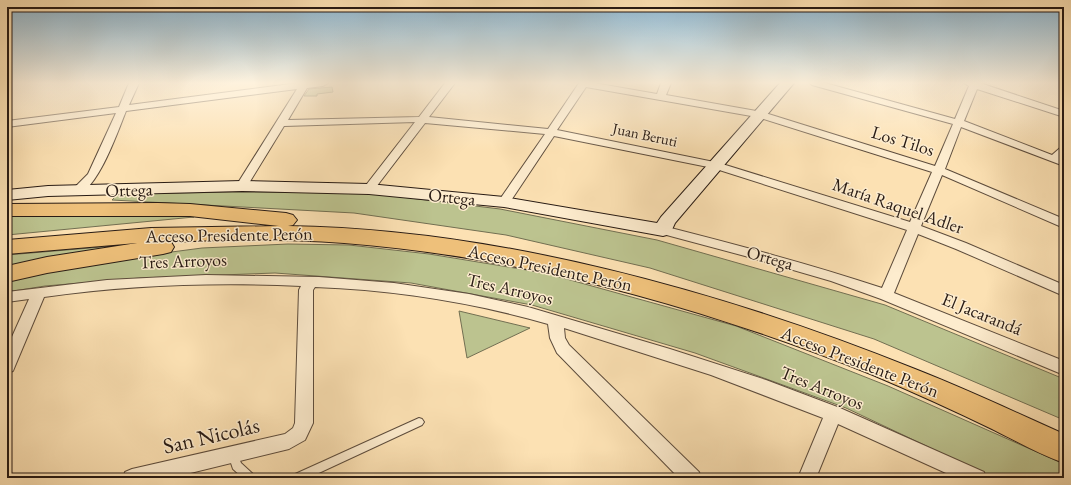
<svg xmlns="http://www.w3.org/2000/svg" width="1071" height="485" font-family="'EB Garamond',serif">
<rect width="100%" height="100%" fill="#fce1b3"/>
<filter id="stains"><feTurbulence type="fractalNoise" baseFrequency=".005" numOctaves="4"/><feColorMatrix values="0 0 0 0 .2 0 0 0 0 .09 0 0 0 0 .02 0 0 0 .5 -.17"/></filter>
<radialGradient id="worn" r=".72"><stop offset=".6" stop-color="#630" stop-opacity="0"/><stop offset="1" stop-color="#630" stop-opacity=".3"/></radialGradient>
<!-- green -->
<path fill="#bcc38f" stroke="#726f52" d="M 332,87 L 333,92 L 317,94 L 317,96 L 304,96 L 309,89 Z
M 239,192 L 369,193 L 500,209 L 657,240 L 885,305 L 1064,379 L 1064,420 L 874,339 L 650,268 L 506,235 L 354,213 L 112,200 L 118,194 Z
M 115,212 L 194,217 L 7,235 L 7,213 Z
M 173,241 L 7,271 L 7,255 Z
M 288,244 L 349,245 L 429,254 L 545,273 L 736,326 L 888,386 L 1064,464 L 1064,478 L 994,478 L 846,408 L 695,353 L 532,305 L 411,283 L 275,273 L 140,278 L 45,286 L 7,292 L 7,277 L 126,258 L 202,248 Z
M 459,311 L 530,328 L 467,358 Z"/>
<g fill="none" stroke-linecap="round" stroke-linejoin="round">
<!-- lane casing -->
<g stroke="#5d4c3c" stroke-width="2">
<path id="lane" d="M 419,418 L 422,419 L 424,422 L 422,425 L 308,478 L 292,478 L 293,475 Z
M 233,449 L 236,451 L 241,463 L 254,475 L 255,478 L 243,478 L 233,469 L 228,454 L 230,451 Z"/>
</g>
<!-- street casing -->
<g stroke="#5d4c3c" stroke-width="2">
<path id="street" d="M 129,83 L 139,83 L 129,105 L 298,83 L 328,83 L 323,86 L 307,88 L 288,120 L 419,117 L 445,83 L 455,83 L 429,117 L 548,129 L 579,83 L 594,83 L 657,94 L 661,83 L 671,83 L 666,95 L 762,112 L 935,166 L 953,124 L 812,85 L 810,83 L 825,83 L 955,119 L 969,86 L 964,83 L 980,83 L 1064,111 L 1064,117 L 977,89 L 964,121 L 1052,155 L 1060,148 L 1064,147 L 1064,155 L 1061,158 L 1064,159 L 1064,166 L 961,127 L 945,169 L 1064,219 L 1064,228 L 942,175 L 921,226 L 966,243 L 1064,285 L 1064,296 L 956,249 L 918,234 L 894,293 L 1064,361 L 1064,375 L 881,299 L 831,281 L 745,256 L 659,233 L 657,230 L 659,227 L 663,226 C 737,245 810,264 882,288 L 907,230 L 713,168 L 554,136 L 508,205 L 500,205 L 498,202 L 545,134 L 425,123 L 373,191 L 365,191 L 363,189 L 415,122 L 284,126 L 246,188 L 238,188 L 236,186 L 297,89 L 126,111 C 119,128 95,199 73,194 L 71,191 L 88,174 L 116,113 L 7,127 L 7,121 L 119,107 ZM 586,87 L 757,117 L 932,172 L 910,222 L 719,163 L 557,130 Z
M 206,275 L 319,277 L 394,283 L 469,294 L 528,307 L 670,349 L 766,380 L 840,408 L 984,472 L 986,478 L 957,478 L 838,424 L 816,478 L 798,478 L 823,418 L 711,375 L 564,328 L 565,338 L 569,345 L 699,472 L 701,478 L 679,478 L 557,353 L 550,338 L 548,324 C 472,302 394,290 315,287 L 313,290 L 313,423 L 305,440 L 289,449 L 170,478 L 123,478 L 125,472 L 132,469 L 285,434 L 293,428 L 295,423 L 299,290 L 301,286 C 216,282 129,285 44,297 L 15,366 L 13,371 L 7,373 L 7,348 L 29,299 L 7,302 L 7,292 L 107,280 Z"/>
</g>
<!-- secondary casing -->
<g stroke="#281b14" stroke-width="2">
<path id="secondary" d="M 780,83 L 794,83 L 675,223 L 670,234 L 663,236 L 504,207 L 369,194 L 242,191 L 48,196 L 7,200 L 7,190 L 48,186 L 242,181 L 369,184 L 504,197 L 657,223 L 661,217 Z"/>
</g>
<!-- highway casing -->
<g stroke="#281b14" stroke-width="2">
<path id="highway" d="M 158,203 L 190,204 L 286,213 L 293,215 L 297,220 L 293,225 L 288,226 C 498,229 721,291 915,369 C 966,389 1015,412 1064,434 L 1064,463 C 1039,454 1016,441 992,429 C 953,410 913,392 873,375 C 703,307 526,257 344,243 C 286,239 228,239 171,242 L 174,247 L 171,252 L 163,254 L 47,273 L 7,282 L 7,266 L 47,257 L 137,243 L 7,254 L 7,240 L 151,228 L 279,226 L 190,216 L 7,216 L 7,204 Z"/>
</g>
<!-- lane -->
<use href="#lane" fill="#fdecce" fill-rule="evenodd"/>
<!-- street -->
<use href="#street" fill="#fdecce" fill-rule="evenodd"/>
<!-- secondary -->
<use href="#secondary" fill="#fdecce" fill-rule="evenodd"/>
<!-- highway -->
<use href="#highway" fill="#eec07a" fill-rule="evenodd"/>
</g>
<!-- sky -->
<linearGradient id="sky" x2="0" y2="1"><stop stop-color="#8bb7d3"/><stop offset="0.55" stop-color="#fef2dd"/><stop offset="1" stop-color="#fef2dd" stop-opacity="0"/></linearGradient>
<rect width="1071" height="151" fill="url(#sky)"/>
<g text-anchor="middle" stroke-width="3" stroke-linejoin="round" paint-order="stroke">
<!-- far-street labels -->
<g font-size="15" fill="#281b14" stroke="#fdecce">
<text transform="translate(645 135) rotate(12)" y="5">Juan Beruti</text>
</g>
<!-- street labels -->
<g font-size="18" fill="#281b14" stroke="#fdecce">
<text transform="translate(903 141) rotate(17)" y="6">Los Tilos</text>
<text transform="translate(129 190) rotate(-2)" y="6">Ortega</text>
<text transform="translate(452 197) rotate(6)" y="6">Ortega</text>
<text transform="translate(898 206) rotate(19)" y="6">María Raquel Adler</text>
<text transform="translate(229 235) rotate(-1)" y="6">Acceso Presidente Perón</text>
<text transform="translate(770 258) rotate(16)" y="6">Ortega</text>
<text transform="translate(183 261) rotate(-2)" y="6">Tres Arroyos</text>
<text transform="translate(550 268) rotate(12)" y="6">Acceso Presidente Perón</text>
<text transform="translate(510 289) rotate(13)" y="6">Tres Arroyos</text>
<text transform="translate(982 314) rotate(22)" y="6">El Jacarandá</text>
<text transform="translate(860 362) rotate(21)" y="6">Acceso Presidente Perón</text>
<text transform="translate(822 388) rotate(22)" y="6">Tres Arroyos</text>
</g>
<!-- near-street labels -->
<g font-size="22" fill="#281b14" stroke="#fdecce">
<text transform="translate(211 435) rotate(-13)" y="8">San Nicolás</text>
</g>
</g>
<!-- margin -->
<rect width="1071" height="485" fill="none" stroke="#fce1b3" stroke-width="24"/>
<rect x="8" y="8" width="1055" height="469" fill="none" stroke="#281b14" stroke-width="2"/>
<rect x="12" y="12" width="1047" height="461" fill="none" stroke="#281b14"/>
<rect width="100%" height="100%" filter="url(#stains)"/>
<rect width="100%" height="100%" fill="url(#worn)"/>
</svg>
